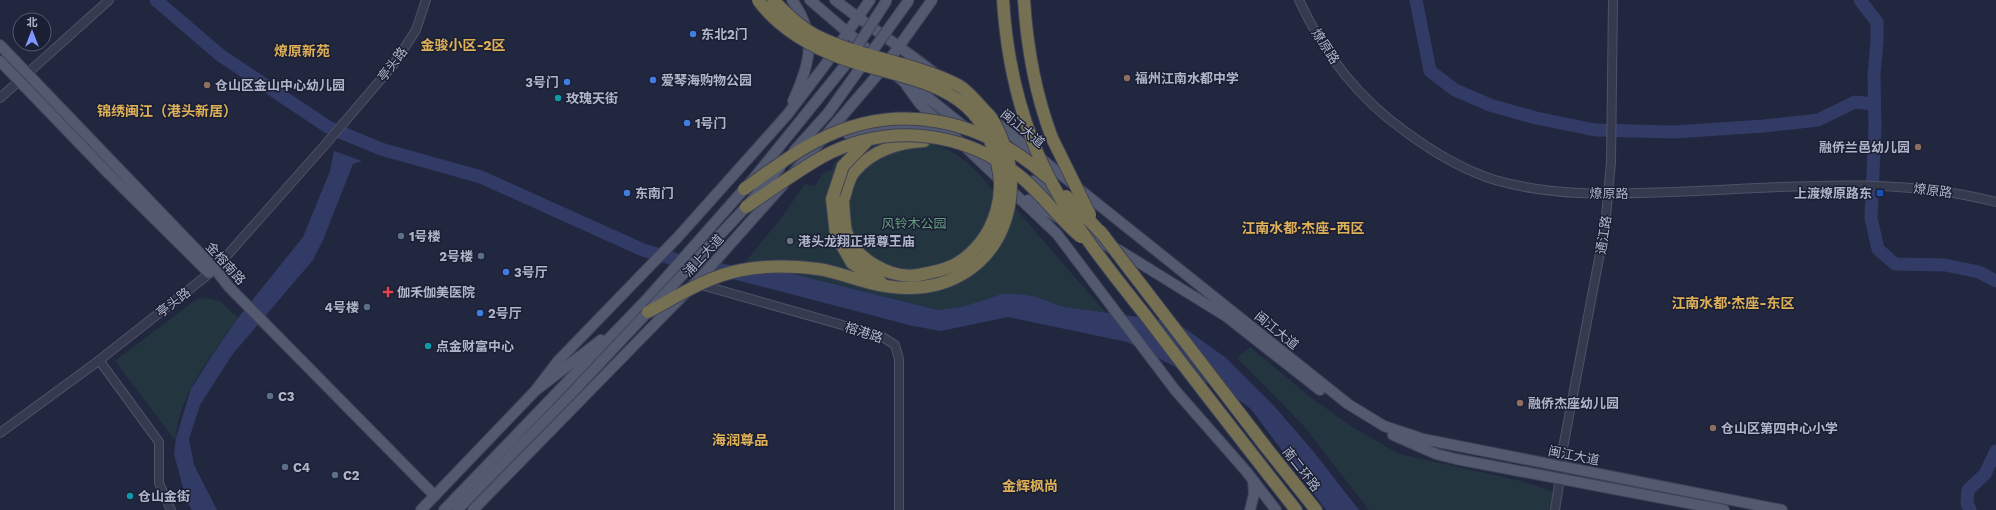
<svg xmlns="http://www.w3.org/2000/svg" width="1996" height="510" font-family="'Work Sans','Noto Sans SC',sans-serif">
<rect width="100%" height="100%" fill="#21273f"/>
<!-- green -->
<path fill="#233640" d="M 892,142 C 908,142 926,141 941,147 C 967,156 985,181 1003,202 L 1008,200 L 1107,314 L 1064,307 L 1033,296 L 1015,294 L 1002,294 L 962,307 L 938,310 L 745,262 L 779,221 L 805,184 L 815,186 L 823,173 L 832,170 C 834,150 875,144 892,142 Z
M 206,298 L 220,301 L 238,318 C 214,352 178,395 176,438 L 174,439 L 115,361 L 197,299 Z
M 1250,347 L 1309,396 L 1352,427 L 1399,454 L 1521,481 L 1554,492 L 1550,510 L 1369,510 L 1303,425 L 1237,358 Z"/>
<!-- water -->
<path fill="#323b66" d="M 334,151 L 362,161 L 353,164 L 323,240 L 313,260 L 232,355 L 200,405 L 189,439 L 194,465 L 217,510 L 192,510 L 187,502 L 174,454 L 176,438 L 191,389 L 213,354 L 238,318 L 303,237 L 330,171 Z
M 745,262 L 938,310 L 962,307 L 1002,294 L 1015,294 L 1033,296 L 1064,307 L 1176,322 L 1226,358 L 1275,407 L 1313,451 L 1359,510 L 1326,510 L 1251,409 L 1236,398 L 1127,342 L 1008,317 L 941,331 L 913,326 L 729,278 Z"/>
<g fill="none" stroke-linecap="round" stroke-linejoin="round">
<!-- river -->
<path stroke="#323b66" stroke-width="13" d="M 156,0 L 220,55 L 328,127 L 381,149 L 481,177 L 643,250 L 684,262 L 737,273
M 1416,0 L 1430,71 L 1455,90 L 1490,105 L 1536,118 L 1595,130 L 1674,132 L 1764,126 L 1818,120 L 1855,102 L 1874,104
M 1860,0 L 1877,22 L 1877,41 L 1874,75 L 1875,128 L 1871,218 L 1878,249 L 1895,264 L 1945,265 L 1979,272 L 1996,281
M 1970,510 L 1967,503 L 1968,490 L 1985,474 L 1996,451"/>
<!-- minor casing -->
<g stroke="#4e5267" stroke-width="10">
<path id="minor" d="M 1299,0 C 1323,52 1359,99 1406,132 C 1433,152 1463,170 1495,180 C 1554,197 1613,194 1673,192 C 1781,188 1890,175 1996,202
M 0,98 L 109,0
M 698,284 L 881,336 L 895,345 L 899,359 L 899,510
M 99,360 L 159,442 L 159,483 L 171,510
M 0,433 L 97,362 L 215,269 L 324,146 L 394,64 L 416,30 L 426,0
M 1555,510 L 1560,478 L 1562,453 L 1605,227 L 1611,162 L 1613,0"/>
</g>
<!-- major casing -->
<g stroke="#3f4358" stroke-width="12">
<path id="major" d="M 792,0 C 818,36 810,64 793,101
M 810,0 L 875,56
M 835,0 C 867,25 901,47 933,72
M 0,45 L 215,269 L 229,287 L 435,496
M 0,61 L 108,173 L 209,273
M 896,75 L 905,83 L 921,92 L 967,129
M 945,82 L 974,105
M 907,86 L 920,104 L 1057,234 L 1175,390 L 1246,471 L 1276,510
M 994,121 L 1348,404 L 1384,426 L 1423,439 L 1782,510
M 848,134 L 897,127 L 929,130 L 950,137
M 795,171 L 885,66 L 932,0
M 1033,181 L 1064,206
M 1028,200 L 1057,217
M 1082,231 L 1111,248
M 1117,249 L 1227,317 L 1320,390
M 535,391 L 558,361 L 678,237 L 787,115 L 825,65 L 870,0
M 1393,435 L 1436,454 L 1456,459 L 1724,510
M 421,510 L 535,391 L 601,340
M 444,510 L 647,299 L 754,178 L 847,63
M 457,510 L 571,394
M 473,510 L 702,276 L 783,185
M 1250,510 L 1254,494 L 1253,481"/>
</g>
<!-- highway casing -->
<g stroke="#3e4257" stroke-width="14">
<path id="highway" d="M 1024,0 C 1027,47 1035,93 1052,138
M 843,201 C 846,193 848,179 854,172 C 871,151 899,142 924,141
M 1265,446 L 1316,510
M 1274,482 L 1296,510"/>
</g>
<!-- minor -->
<use href="#minor" stroke="#363a4f" stroke-width="8"/>
<!-- major -->
<use href="#major" stroke="#53596f" stroke-width="10"/>
<!-- highway -->
<use href="#highway" stroke="#767052" stroke-width="12"/>
<!-- major-bridge casing -->
<g stroke="#3f4358" stroke-width="12" stroke-linecap="butt">
<path id="major-bridge" d="M 851,56 L 887,0
M 793,152 L 828,113 L 909,0
M 571,394 L 746,207 L 781,166"/>
</g>
<!-- highway-bridge casing -->
<g stroke="#3e4257" stroke-width="14" stroke-linecap="butt">
<path id="highway-bridge" d="M 758,0 C 778,28 813,48 844,59 C 915,83 985,82 999,173 C 1003,196 995,225 980,243 C 961,266 946,270 918,275 C 891,280 853,258 846,231 C 844,222 844,211 843,201
M 1003,0 C 1006,48 1015,96 1033,142 C 1058,207 1103,262 1146,316 C 1188,372 1231,427 1274,482
M 1052,138 L 1090,215
M 868,140 L 843,166 L 832,199 L 836,235 L 852,263 L 881,282
M 744,189 C 768,172 791,154 817,141 C 898,99 982,119 1047,177
M 1066,196 L 1105,237
M 746,207 C 771,190 796,172 822,157 C 887,122 964,130 1021,177 C 1043,195 1059,219 1081,237
M 1100,231 L 1265,446
M 648,312 C 678,296 708,276 742,270 C 767,265 793,266 818,269 C 840,272 862,283 885,286 C 947,296 1000,265 1010,200 C 1013,174 1009,154 998,130 C 995,125 993,118 988,114 C 979,105 969,91 958,85 C 913,62 862,58 817,36 C 800,27 786,13 773,0"/>
</g>
<!-- major-bridge -->
<use href="#major-bridge" stroke="#53596f" stroke-width="10"/>
<!-- highway-bridge -->
<use href="#highway-bridge" stroke="#767052" stroke-width="12"/>
</g>
<!-- markers -->
<g fill="#3f7fe0" stroke="#1b1f34" stroke-width="1.5">
<circle cx="693" cy="34" r="4"/>
<circle cx="653" cy="80" r="4"/>
<circle cx="567" cy="82" r="4"/>
<circle cx="687" cy="123" r="4"/>
<circle cx="627" cy="193" r="4"/>
<circle cx="506" cy="272" r="4"/>
<circle cx="480" cy="313" r="4"/>
</g>
<g fill="#8d6e63" stroke="#1b1f34" stroke-width="1.5">
<circle cx="1127" cy="78" r="4"/>
<circle cx="207" cy="85" r="4"/>
<circle cx="1918" cy="147" r="4"/>
<circle cx="1520" cy="403" r="4"/>
<circle cx="1713" cy="428" r="4"/>
</g>
<g fill="#0f9aa8" stroke="#1b1f34" stroke-width="1.5">
<circle cx="558" cy="98" r="4"/>
<circle cx="428" cy="346" r="4"/>
<circle cx="130" cy="496" r="4"/>
</g>
<rect fill="#1a4fb4" stroke="#1b1f34" stroke-width="1.5" x="1876" y="189" width="8" height="8" rx="2"/>
<g fill="#5c6f8a" stroke="#1b1f34" stroke-width="1.5">
<circle cx="401" cy="236" r="4"/>
<circle cx="481" cy="256" r="4"/>
<circle cx="367" cy="307" r="4"/>
<circle cx="270" cy="396" r="4"/>
<circle cx="285" cy="467" r="4"/>
<circle cx="335" cy="475" r="4"/>
</g>
<circle fill="#6b7280" stroke="#1b1f34" stroke-width="1.5" cx="790" cy="241" r="4"/>
<path fill="#e0444e" stroke="#1b1f34" stroke-width="1.5" d="M386 286h4v4h4v4h-4v4h-4v-4h-4v-4h4z"/>
<g text-anchor="middle" stroke-width="3" stroke-linejoin="round" paint-order="stroke">
<!-- poi labels -->
<g font-size="13" font-weight="bold" fill="#b1b5ca" stroke="#1b1f34" text-anchor="start">
<text x="701" y="39">东北2门</text>
<text x="1135" y="83">福州江南水都中学</text>
<text x="661" y="85">爱琴海购物公园</text>
<text x="559" y="87" text-anchor="end">3号门</text>
<text x="215" y="90">仓山区金山中心幼儿园</text>
<text x="566" y="103">玫瑰天街</text>
<text x="695" y="128">1号门</text>
<text x="1910" y="152" text-anchor="end">融侨兰邑幼儿园</text>
<text x="635" y="198">东南门</text>
<text x="1872" y="198" text-anchor="end">上渡燎原路东</text>
<text x="409" y="241">1号楼</text>
<text x="798" y="246">港头龙翔正境尊王庙</text>
<text x="473" y="261" text-anchor="end">2号楼</text>
<text x="514" y="277">3号厅</text>
<text x="397" y="297">伽禾伽美医院</text>
<text x="359" y="312" text-anchor="end">4号楼</text>
<text x="488" y="318">2号厅</text>
<text x="436" y="351">点金财富中心</text>
<text x="278" y="401">C3</text>
<text x="1528" y="408">融侨杰座幼儿园</text>
<text x="1721" y="433">仓山区第四中心小学</text>
<text x="293" y="472">C4</text>
<text x="343" y="480">C2</text>
<text x="138" y="501">仓山金街</text>
</g>
<!-- street labels -->
<g font-size="13" fill="#b1b5ca" stroke="#1b1f34">
<text transform="translate(1326 46) rotate(57)" y="5">燎原路</text>
<text transform="translate(392 64) rotate(-53)" y="5">亭头路</text>
<text transform="translate(1023 128) rotate(39)" y="5">闽江大道</text>
<text transform="translate(1933 190) rotate(7)" y="5">燎原路</text>
<text x="1609" y="198">燎原路</text>
<text transform="translate(1603 235) rotate(-81)" y="5">通江路</text>
<text transform="translate(703 255) rotate(-47)" y="5">浦上大道</text>
<text transform="translate(226 263) rotate(48)" y="5">金榕南路</text>
<text transform="translate(173 302) rotate(-38)" y="5">亭头路</text>
<text transform="translate(1277 330) rotate(39)" y="5">闽江大道</text>
<text transform="translate(864 332) rotate(18)" y="5">榕港路</text>
<text transform="translate(1574 455) rotate(11)" y="5">闽江大道</text>
<text transform="translate(1302 469) rotate(52)" y="5">南二环路</text>
</g>
<!-- park labels -->
<g font-size="13" fill="#669d7f" stroke="#1b1f34">
<text x="914" y="228">风铃木公园</text>
</g>
<!-- neighbourhood labels -->
<g font-size="14" font-weight="bold" fill="#deb058" stroke="#1b1f34">
<text x="463" y="50">金骏小区-2区</text>
<text x="302" y="56">燎原新苑</text>
<text x="167" y="116">锦绣闽江（港头新居）</text>
<text x="1303" y="233">江南水都·杰座-西区</text>
<text x="1733" y="308">江南水都·杰座-东区</text>
<text x="740" y="445">海润尊品</text>
<text x="1030" y="491">金辉枫尚</text>
</g>
</g>
<!-- north arrow -->
<g transform="translate(32 32)"><circle r="19" fill="#1b1f34" stroke="#575b70"/>
<path d="M0-3L7 15L0 10L-7 15Z" fill="#8196ff"/>
<text y="-6" font-size="11" font-weight="bold" text-anchor="middle" fill="#b1b5ca">北</text>
</g>
</svg>
